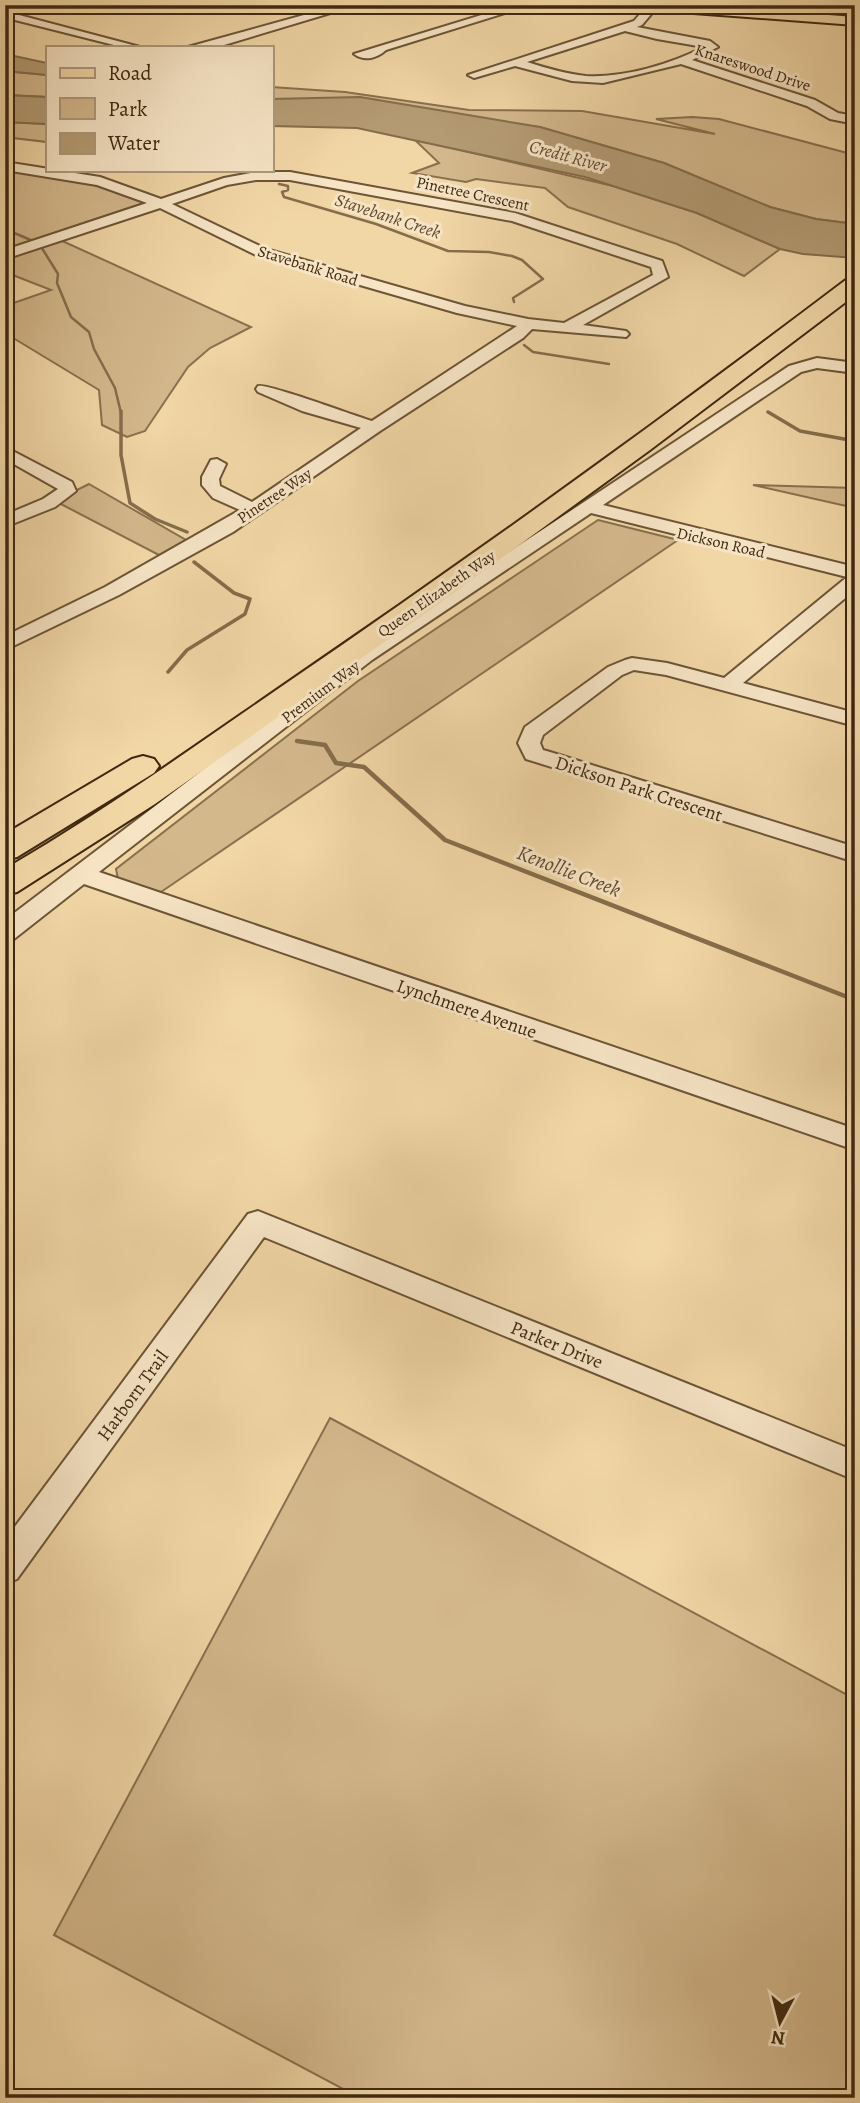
<svg xmlns="http://www.w3.org/2000/svg" width="860" height="2103" font-family="Alegreya,serif">
<rect width="100%" height="100%" fill="#f1d6a6"/>
<filter id="stains"><feTurbulence type="fractalNoise" baseFrequency=".00286" numOctaves="4"/><feColorMatrix values="0 0 0 0 .2 0 0 0 0 .09 0 0 0 0 .02 0 0 0 .5 -.17"/></filter>
<radialGradient id="worn" r=".72"><stop offset=".6" stop-color="#630" stop-opacity="0"/><stop offset="1" stop-color="#630" stop-opacity=".3"/></radialGradient>
<!-- green -->
<path fill="#d3b88c" stroke="#89704e" stroke-width="2" d="M 5,71 L 47,75 L 47,97 L 5,95 Z
M 271,87 L 345,92 L 469,110 L 582,111 L 715,134 L 656,119 L 692,117 L 719,119 L 855,155 L 855,224 L 816,219 L 770,207 L 664,163 L 540,127 L 271,99 Z
M 5,122 L 47,124 L 47,142 L 5,137 Z
M 414,139 L 613,186 L 697,213 L 780,249 L 744,276 L 677,244 L 568,207 L 545,188 L 476,179 L 466,182 L 412,173 L 439,163 Z
M 10,171 L 94,185 L 147,202 L 5,250 L 5,172 Z
M 58,239 L 251,327 L 210,348 L 188,367 L 145,431 L 127,437 L 102,425 L 99,390 L 5,333 L 5,306 L 51,290 L 5,272 L 5,257 Z
M 89,484 L 186,540 L 159,555 L 55,501 Z
M 753,485 L 855,488 L 855,508 Z
M 598,520 L 678,540 L 161,892 L 118,879 L 116,869 L 358,681 Z
M 330,1418 L 855,1699 L 855,2098 L 360,2098 L 54,1935 Z"/>
<!-- water -->
<path fill="#b49b73" stroke="#856d4b" stroke-width="2" d="M 5,54 L 47,63 L 47,75 L 5,71 Z
M 5,95 L 47,97 L 47,124 L 5,122 Z
M 360,97 L 540,127 L 664,163 L 770,207 L 816,219 L 855,224 L 855,258 L 803,254 L 780,249 L 697,213 L 585,177 L 357,128 L 271,126 L 271,99 Z"/>
<g fill="none" stroke-linecap="round" stroke-linejoin="round">
<!-- stream-far2 -->
<path stroke="#856d4b" stroke-width="2.5" d="M 279,184 L 288,186 L 288,190 L 282,192 L 284,197 L 376,224 L 448,251 L 489,252 L 512,256 L 522,260 L 543,279 L 513,298 L 514,302
M 5,229 L 33,241
M 40,245 L 58,274 L 57,283 L 71,317 L 89,332 L 94,349 L 115,388 L 121,413
M 524,345 L 533,352 L 609,364"/>
<!-- stream-far1 -->
<path stroke="#856d4b" stroke-width="3.5" d="M 121,411 L 121,455 L 130,503 L 155,519 L 187,532
M 768,412 L 800,431 L 855,441
M 168,672 L 187,650 L 245,614 L 250,599 L 234,593 L 194,562"/>
<!-- stream -->
<path stroke="#856d4b" stroke-width="4.5" d="M 297,741 L 325,745 L 336,763 L 364,767 L 445,840 L 855,1000"/>
<!-- minor casing -->
<g stroke="#6c5436" stroke-width="4">
<path id="minor" d="M 5,5 L 13,5 L 19,15 L 140,47 L 122,47 L 11,19 Z
M 146,5 L 161,5 L 169,10 L 164,13 Z
M 340,5 L 357,5 L 224,45 L 188,47 Z
M 514,5 L 531,5 L 386,50 C 377,58 365,62 354,54 Z
M 648,5 L 658,6 L 642,25 L 637,27 L 710,41 L 718,47 L 692,60 L 815,100 L 838,113 L 855,116 L 855,124 L 830,119 L 807,106 L 681,64 L 603,83 L 572,81 L 515,66 L 474,78 L 468,75 L 634,21 ZM 625,31 L 657,39 L 704,47 C 671,64 624,78 586,76 C 566,74 546,68 527,62 Z
M 817,5 L 831,5 L 805,19 L 796,17 Z
M 5,162 L 100,177 L 161,199 L 224,178 L 256,172 L 290,172 L 515,213 L 662,261 L 668,277 L 583,325 L 626,331 L 629,334 L 626,337 L 532,329 L 523,338 L 380,431 L 233,532 L 119,595 L 5,650 L 5,636 L 105,587 L 240,510 L 213,498 L 202,485 L 202,477 L 211,460 L 217,459 L 226,464 L 219,479 L 220,486 L 252,502 L 361,428 L 302,411 L 258,392 L 256,389 L 258,386 C 266,383 355,416 372,421 L 517,326 L 457,313 L 256,255 L 160,208 L 5,259 L 5,250 L 147,203 L 97,185 L 5,170 ZM 256,180 L 290,180 L 512,221 L 651,267 L 653,275 L 564,323 L 528,319 L 465,306 L 266,249 L 172,204 L 227,185 Z
M 817,358 L 855,363 L 855,373 L 817,368 L 801,372 L 603,505 L 855,567 L 855,590 L 743,683 L 855,713 L 855,726 L 666,675 L 634,670 L 622,675 L 543,735 L 540,743 L 543,750 L 550,752 L 855,847 L 855,862 L 526,759 L 518,743 L 525,727 L 608,667 L 625,660 L 632,658 L 667,663 L 724,678 L 847,577 L 591,513 L 372,660 L 99,872 L 855,1129 L 855,1150 L 84,884 L 14,939 L 5,941 L 5,920 L 358,652 L 789,366 Z
M 5,447 L 72,482 L 76,491 L 55,507 L 5,527 L 5,515 L 43,499 L 58,489 L 5,459 Z
M 258,1211 L 855,1451 L 855,1480 L 264,1237 L 17,1579 L 5,1584 L 5,1540 L 248,1214 Z"/>
</g>
<!-- major casing -->
<g stroke="#3f2810" stroke-width="4">
<path id="major" d="M 632,5 L 697,5 L 855,17 L 855,25 L 639,9 Z"/>
</g>
<!-- highway casing -->
<g stroke="#3f2810" stroke-width="4">
<path id="highway" d="M 855,278 L 855,295 L 650,450 L 434,607 L 155,804 L 17,892 L 5,895 L 5,869 C 103,812 195,746 288,682 C 478,552 664,418 847,279 Z
M 143,756 L 154,759 L 159,766 L 154,773 L 17,857 L 5,860 L 5,834 L 132,759 Z"/>
</g>
<!-- minor -->
<use href="#minor" fill="#f6e4c5" fill-rule="evenodd"/>
<!-- major -->
<use href="#major" fill="#f1d6a6" fill-rule="evenodd"/>
<!-- highway -->
<use href="#highway" fill="#f1d6a6" fill-rule="evenodd"/>
</g>
<g text-anchor="middle" stroke-width="6" stroke-linejoin="round" paint-order="stroke">
<!-- far-street labels -->
<g font-size="16" fill="#3f2810" stroke="#f6e4c5">
<text transform="translate(753 67) rotate(18)" y="6">Knareswood Drive</text>
<text transform="translate(473 193) rotate(12)" y="6">Pinetree Crescent</text>
<text transform="translate(308 265) rotate(17)" y="6">Stavebank Road</text>
<text transform="translate(274 495) rotate(-34)" y="6">Pinetree Way</text>
<text transform="translate(721 542) rotate(13)" y="6">Dickson Road</text>
<text transform="translate(436 593) rotate(-35)" y="6">Queen Elizabeth Way</text>
<text transform="translate(320 691) rotate(-37)" y="6">Premium Way</text>
</g>
<!-- far-water labels -->
<g font-size="18" font-style="italic" fill="#624a2e" stroke="#f6e4c5">
<text transform="translate(568 156) rotate(15)" y="6">Credit River</text>
<text transform="translate(388 216) rotate(18)" y="6">Stavebank Creek</text>
</g>
<!-- street labels -->
<g font-size="19" fill="#3f2810" stroke="#f6e4c5">
<text transform="translate(639 788) rotate(18)" y="7">Dickson Park Crescent</text>
<text transform="translate(467 1008) rotate(19)" y="7">Lynchmere Avenue</text>
<text transform="translate(557 1344) rotate(22)" y="7">Parker Drive</text>
<text transform="translate(132 1395) rotate(-54)" y="7">Harborn Trail</text>
</g>
<!-- water labels -->
<g font-size="21" font-style="italic" fill="#624a2e" stroke="#f6e4c5">
<text transform="translate(569 871) rotate(21)" y="7">Kenollie Creek</text>
</g>
</g>
<!-- margin -->
<rect width="860" height="2103" fill="none" stroke="#f1d6a6" stroke-width="28"/>
<rect x="7" y="7" width="846" height="2089" fill="none" stroke="#3f2810" stroke-width="3.5"/>
<rect x="14" y="14" width="832" height="2075" fill="none" stroke="#3f2810" stroke-width="2"/>
<!-- legend -->
<rect x="46" y="46" width="228" height="126" fill="#f6e4c5" stroke="#ad997d" stroke-width="2"/>
<rect x="60" y="68" width="35" height="10" fill="#f1d6a6" stroke="#ad997d" stroke-width="2"/>
<text x="108" y="80" font-size="21" fill="#3f2810">Road</text>
<rect x="60" y="98" width="35" height="21" fill="#d3b88c" stroke="#ad997d" stroke-width="2"/>
<text x="108" y="116" font-size="21" fill="#3f2810">Park</text>
<rect x="60" y="133" width="35" height="21" fill="#b49b73" stroke="#ad997d" stroke-width="2"/>
<text x="108" y="150" font-size="21" fill="#3f2810">Water</text>
<!-- north arrow -->
<g transform="translate(780 2022) rotate(187)" stroke="#f6e4c5" stroke-width="5" paint-order="stroke">
<path d="M0-5L12 26L0 18L-12 26Z" fill="#3f2810"/>
<text y="-10" font-size="19" font-weight="bold" text-anchor="middle" fill="#3f2810">N</text>
</g>
<rect width="100%" height="100%" filter="url(#stains)"/>
<rect width="100%" height="100%" fill="url(#worn)"/>
</svg>
